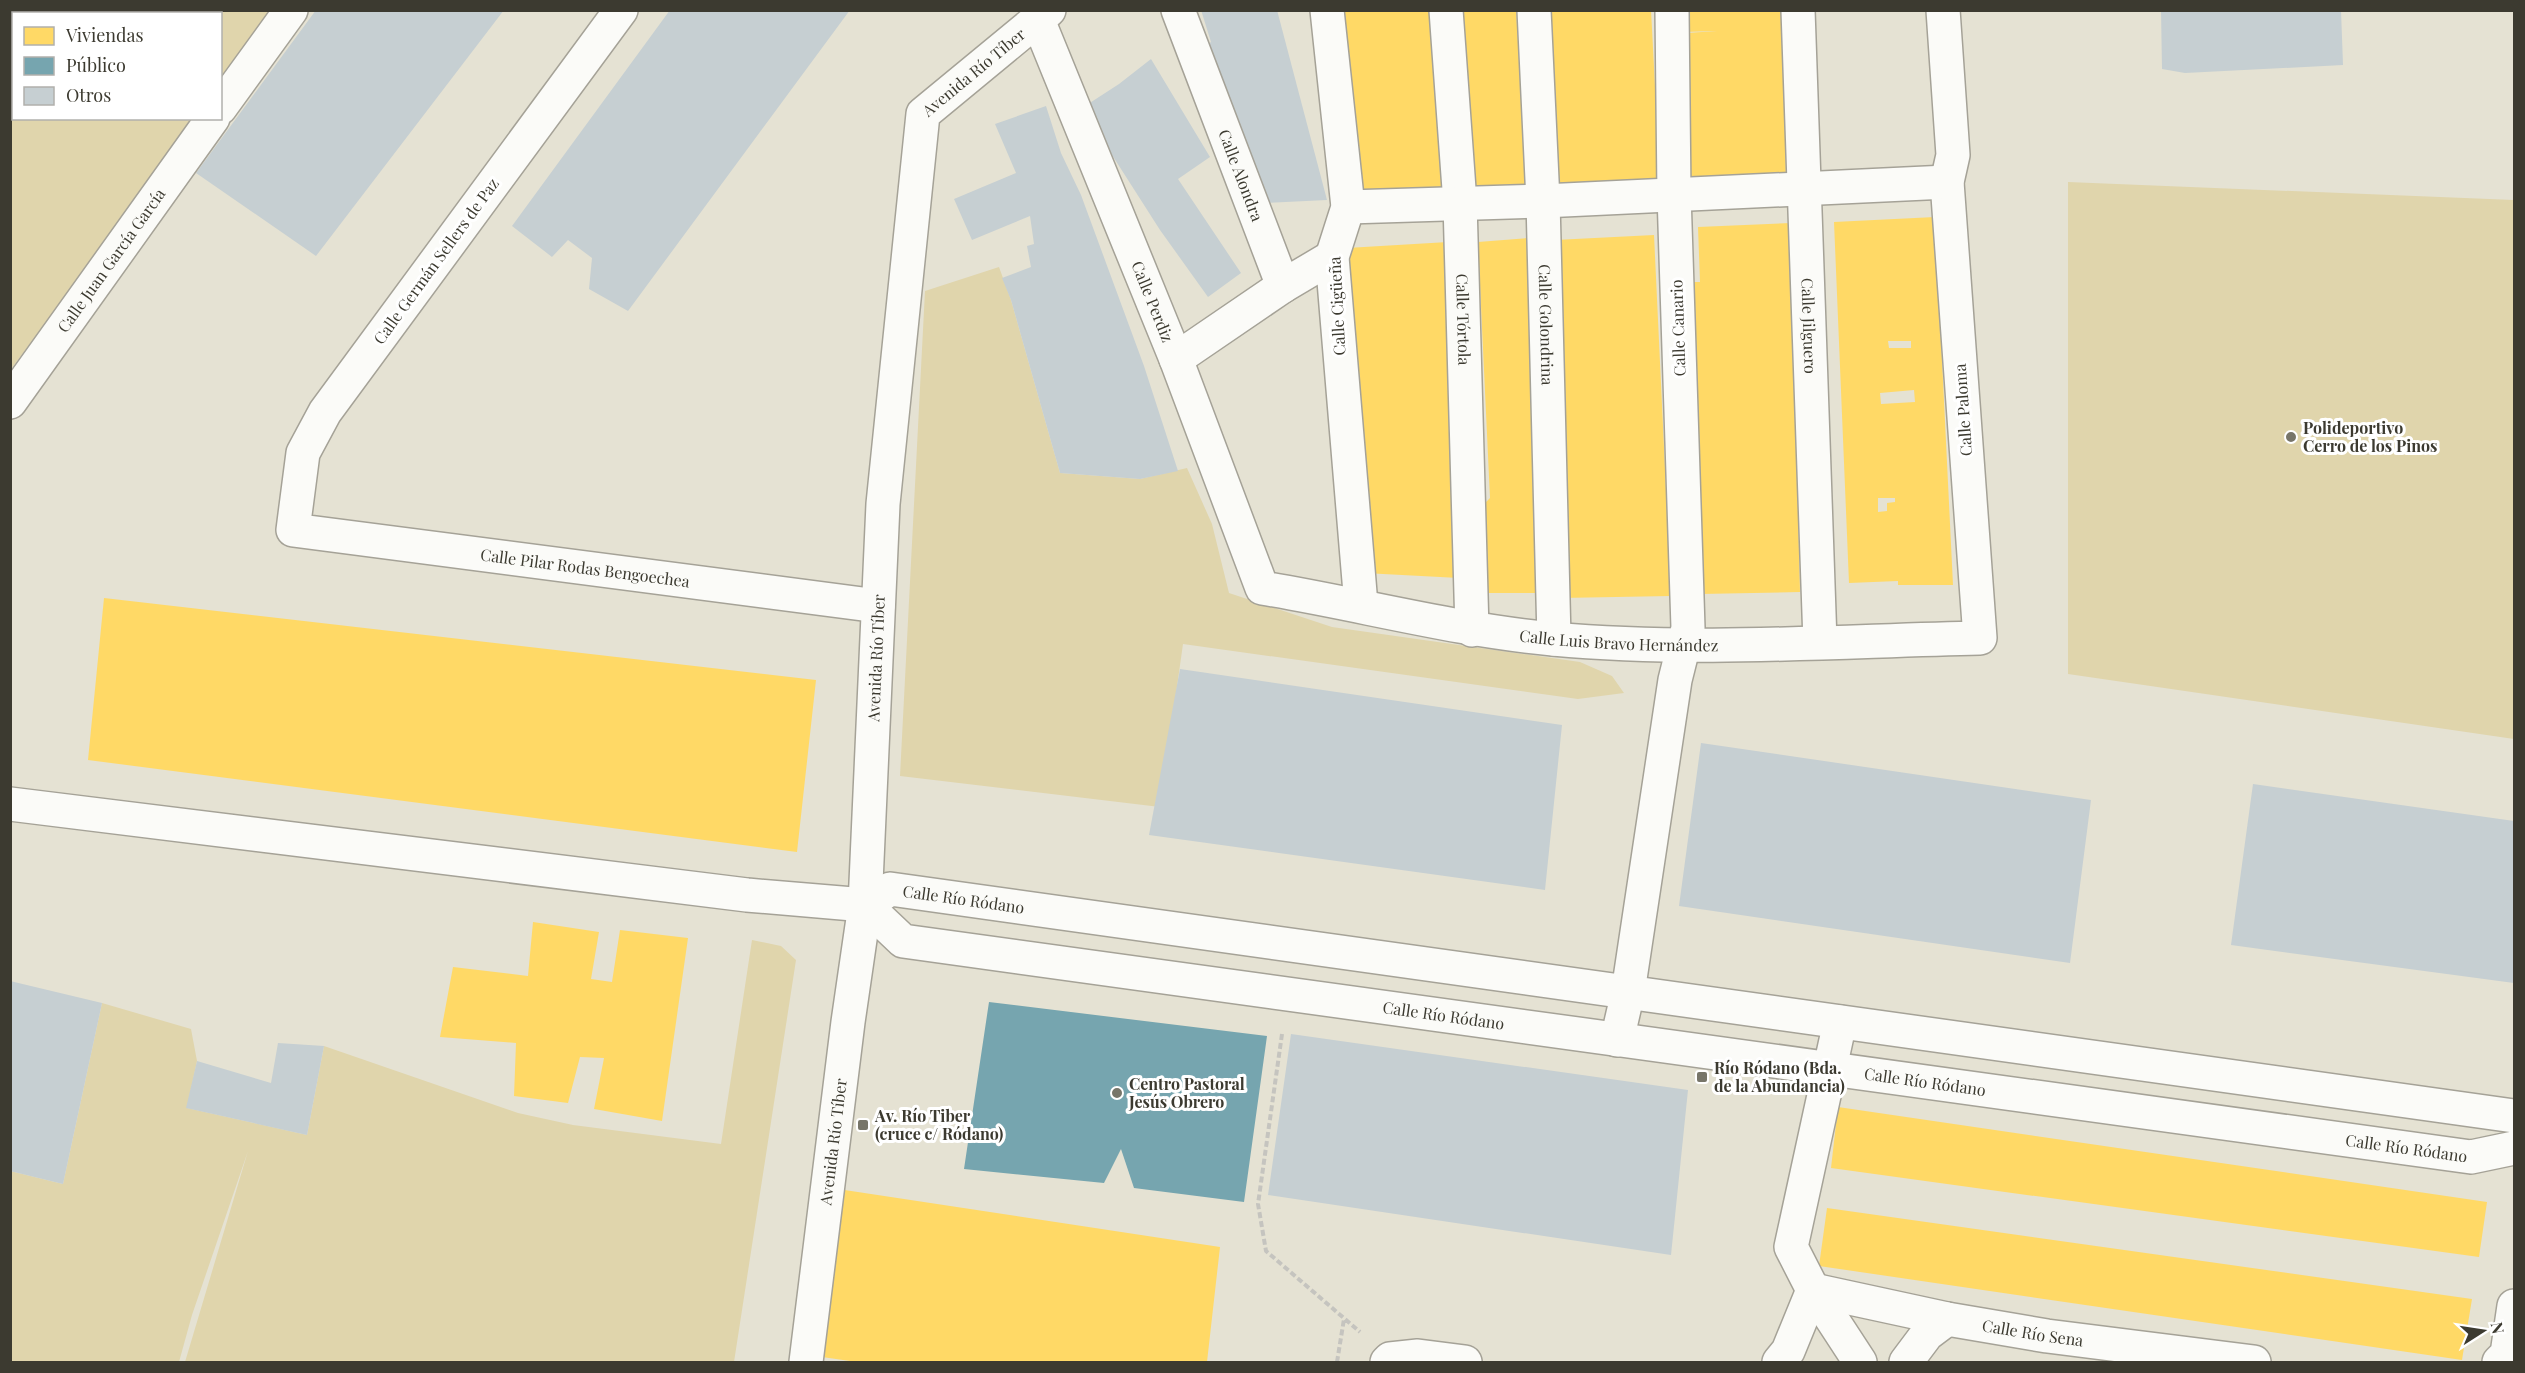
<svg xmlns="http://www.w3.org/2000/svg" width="2525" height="1373" font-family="'Playfair Display',serif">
<rect width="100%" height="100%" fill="#e5e2d3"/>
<!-- green -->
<path fill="#e0d5ac" d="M 11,11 L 270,11 L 221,86 L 220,14 L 14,14 L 14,118 L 199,119 L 11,369 Z
M 2068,182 L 2514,200 L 2514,739 L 2068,674 Z
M 999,267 L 1011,300 L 1060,473 L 1140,479 L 1187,468 L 1212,524 L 1229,593 L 1332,627 L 1580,662 L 1612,676 L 1624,693 L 1578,699 L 1183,644 L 1160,807 L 900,776 L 925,291 Z
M 752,940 L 781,946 L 796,960 L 734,1362 L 185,1362 L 248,1151 L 192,1315 L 179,1362 L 11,1362 L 10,1171 L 63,1184 L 102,1003 L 191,1029 L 197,1061 L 187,1108 L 307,1135 L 324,1046 L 518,1113 L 573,1125 L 721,1144 Z"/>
<!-- homes -->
<path fill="#ffd966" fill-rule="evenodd" d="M 1335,10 L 1432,10 L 1445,193 L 1355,194 Z
M 1455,10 L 1516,10 L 1527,189 L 1470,192 Z
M 1542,10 L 1651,10 L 1660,182 L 1550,190 Z
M 1682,10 L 1783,10 L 1786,181 L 1678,186 L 1672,34 L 1717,31 L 1682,32 Z
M 1935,217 L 1953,585 L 1898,585 L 1898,581 L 1849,583 L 1834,222 ZM 1888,341 L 1911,341 L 1911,348 L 1889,348 ZM 1914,390 L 1915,402 L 1881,404 L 1880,393 ZM 1878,498 L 1895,498 L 1895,502 L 1887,503 L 1887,511 L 1878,512 Z
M 1791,223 L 1800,592 L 1700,594 L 1689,282 L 1700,282 L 1698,227 Z
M 1654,235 L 1671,596 L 1560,598 L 1555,240 Z
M 1528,238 L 1538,593 L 1482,593 L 1481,507 L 1490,498 L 1478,242 Z
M 1448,242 L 1459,578 L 1364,573 L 1347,248 Z
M 104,598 L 816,680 L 797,852 L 88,760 Z
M 533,922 L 599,932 L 591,979 L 612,982 L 620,930 L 688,938 L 662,1121 L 594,1109 L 604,1058 L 580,1057 L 568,1103 L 514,1096 L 516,1043 L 440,1037 L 453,967 L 528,976 Z
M 1838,1107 L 2487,1202 L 2479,1257 L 1831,1168 Z
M 838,1189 L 1220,1247 L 1207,1362 L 857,1362 L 808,1355 Z
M 1827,1208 L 2472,1299 L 2462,1360 L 1819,1266 Z"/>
<!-- public -->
<path fill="#76a5af" d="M 989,1002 L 1267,1036 L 1244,1202 L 1134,1188 L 1121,1149 L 1104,1183 L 964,1169 Z"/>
<!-- building -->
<path fill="#c6cfd2" d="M 316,10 L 504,10 L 316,256 L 196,173 Z
M 670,10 L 850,10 L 628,311 L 589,289 L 592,258 L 568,240 L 552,257 L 512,226 Z
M 1201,10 L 1277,10 L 1327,200 L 1263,203 L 1205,47 L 1211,42 Z
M 2161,10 L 2341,10 L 2343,65 L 2185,73 L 2162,69 Z
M 1151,59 L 1210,157 L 1178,179 L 1241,273 L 1208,297 L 1160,230 L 1082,108 L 1119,84 Z
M 1046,106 L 1061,153 L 1081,195 L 1144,366 L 1178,471 L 1140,479 L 1060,473 L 1011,300 L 1002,278 L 1031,267 L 1027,246 L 1034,244 L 1030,216 L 972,240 L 954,199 L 1016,173 L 995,124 Z
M 1180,669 L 1562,725 L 1545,890 L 1149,835 Z
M 1701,743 L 2091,800 L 2070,963 L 1679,906 Z
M 2253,784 L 2514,821 L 2514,983 L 2231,945 Z
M 10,981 L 102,1003 L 63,1184 L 10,1171 Z
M 1291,1034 L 1688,1090 L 1671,1255 L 1268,1195 Z
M 278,1043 L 324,1046 L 307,1135 L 186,1108 L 197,1061 L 271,1083 Z"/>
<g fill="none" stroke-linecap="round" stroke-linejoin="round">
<!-- minor casing -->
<g stroke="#a5a297" stroke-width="36">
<g id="minor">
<path id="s1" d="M 621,10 L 325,412 L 303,453 L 293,530 L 878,606"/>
<path id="s2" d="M 1178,10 L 1283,286 L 1332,257"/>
<path d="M 1327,10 L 1348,207 L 1332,257 L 1361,605"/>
<path id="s3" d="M 1446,10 L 1460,203 L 1472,630"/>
<path id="s4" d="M 1534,10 L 1543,201 L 1554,639"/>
<path id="s5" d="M 1798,10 L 1820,642"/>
<path id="s6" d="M 1038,20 L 1176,359 L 1262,588 C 1359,604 1455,630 1553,639 C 1694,652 1838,641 1980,638 L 1947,182 L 1953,155 L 1943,10"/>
<path d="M 220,108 L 291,10"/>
<path d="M 1348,207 L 1543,201 L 1947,182"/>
<path d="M 1176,359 L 1283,286"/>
<path id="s7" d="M 10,402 L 213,118"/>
<path d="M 10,804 L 747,895 L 865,905"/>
<path id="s8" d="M 865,905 L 903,941 L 2471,1157 L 2514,1148"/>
<path id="s9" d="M 865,905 L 890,889 L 2514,1116"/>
<path d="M 1840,1022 L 1791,1247 L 1813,1290 L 1860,1362"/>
<path d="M 1617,1040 L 1628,992 L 1675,680 L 1688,628 L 1674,194 L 1672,10"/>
<path id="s10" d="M 1813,1290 L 1947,1319 L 2047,1336 L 2254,1362"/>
<path id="s11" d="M 806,1362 L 848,1022 L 865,905 L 883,504 L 923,114 L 1049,10"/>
<path d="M 1387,1362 L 1390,1359 L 1418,1356 L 1465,1362"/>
<path d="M 1779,1362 L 1788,1351 L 1813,1290"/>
<path d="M 1906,1362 L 1927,1334 L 1947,1319"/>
<path d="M 2499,1362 L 2507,1354 L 2514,1306"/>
</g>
</g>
<!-- path -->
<path stroke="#c5c4bf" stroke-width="4" stroke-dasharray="6 3" stroke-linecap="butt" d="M 197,10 L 198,14
M 1282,1034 L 1258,1204 L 1266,1251 L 1360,1332
M 1337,1362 L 1344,1319"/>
<!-- minor -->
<use href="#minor" stroke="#fbfbf8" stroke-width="33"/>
</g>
<!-- markers -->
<g fill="#777569" stroke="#fff" stroke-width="2">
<circle cx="2291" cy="437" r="6"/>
<rect x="1696" y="1071" width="12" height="12" rx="3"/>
<circle cx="1117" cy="1093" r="6"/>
<rect x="857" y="1119" width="12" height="12" rx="3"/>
</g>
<g text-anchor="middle" stroke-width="6" stroke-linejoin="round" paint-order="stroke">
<!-- street labels -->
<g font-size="16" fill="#3c3a30" stroke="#fff">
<text dy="6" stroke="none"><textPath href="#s11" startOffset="1320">Avenida Río Tíber</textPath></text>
<text dy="6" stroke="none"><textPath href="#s2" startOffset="177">Calle Alondra</textPath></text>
<text dy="6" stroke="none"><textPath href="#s7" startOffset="174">Calle Juan García García</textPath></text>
<text transform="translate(436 261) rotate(-54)" y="6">Calle Germán Sellers de Paz</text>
<text dy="6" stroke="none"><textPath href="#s6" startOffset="304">Calle Perdiz</textPath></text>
<text transform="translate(1337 306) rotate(-93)" y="6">Calle Cigüeña</text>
<text dy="6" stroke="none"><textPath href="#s3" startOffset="310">Calle Tórtola</textPath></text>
<text dy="6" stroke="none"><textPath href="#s4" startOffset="315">Calle Golondrina</textPath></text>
<text dy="6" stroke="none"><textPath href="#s5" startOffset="316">Calle Jilguero</textPath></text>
<text transform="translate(1678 328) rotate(-92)" y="6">Calle Canario</text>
<text transform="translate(1963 410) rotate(-94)" y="6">Calle Paloma</text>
<text dy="6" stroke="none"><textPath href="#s1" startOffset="918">Calle Pilar Rodas Bengoechea</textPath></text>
<text dy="6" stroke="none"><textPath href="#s6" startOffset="972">Calle Luis Bravo Hernández</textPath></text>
<text dy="6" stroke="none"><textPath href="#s11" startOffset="708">Avenida Río Tíber</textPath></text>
<text dy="6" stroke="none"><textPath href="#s9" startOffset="104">Calle Río Ródano</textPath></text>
<text dy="6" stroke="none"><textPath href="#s8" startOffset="598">Calle Río Ródano</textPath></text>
<text dy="6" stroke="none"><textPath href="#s8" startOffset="1084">Calle Río Ródano</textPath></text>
<text dy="6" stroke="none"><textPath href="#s11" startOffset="222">Avenida Río Tíber</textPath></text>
<text dy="6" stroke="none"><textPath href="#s8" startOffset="1570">Calle Río Ródano</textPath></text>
<text dy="6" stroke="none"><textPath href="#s10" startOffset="224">Calle Río Sena</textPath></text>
</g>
<!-- poi labels -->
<g font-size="16" font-weight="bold" fill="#3c3a30" stroke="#fff" text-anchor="start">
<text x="2303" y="434">Polideportivo<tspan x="2303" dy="18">Cerro de los Pinos</tspan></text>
<text x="1714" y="1074">Río Ródano (Bda.<tspan x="1714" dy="18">de la Abundancia)</tspan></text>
<text x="1129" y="1090">Centro Pastoral<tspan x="1129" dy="18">Jesús Obrero</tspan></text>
<text x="875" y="1122">Av. Río Tiber<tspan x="875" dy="18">(cruce c/ Ródano)</tspan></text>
</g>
</g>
<!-- border -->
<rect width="2525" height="1373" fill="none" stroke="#3c3a30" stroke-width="24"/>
<!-- legend -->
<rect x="12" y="12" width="210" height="108" fill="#ffffff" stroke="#b1b0ac" stroke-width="1.5"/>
<rect x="24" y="27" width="30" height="18" fill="#ffd966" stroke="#b1b0ac" stroke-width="1.5"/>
<text x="66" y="42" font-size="18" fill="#3c3a30">Viviendas</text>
<rect x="24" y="57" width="30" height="18" fill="#76a5af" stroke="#b1b0ac" stroke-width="1.5"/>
<text x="66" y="72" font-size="18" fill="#3c3a30">Público</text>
<rect x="24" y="87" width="30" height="18" fill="#c6cfd2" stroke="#b1b0ac" stroke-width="1.5"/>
<text x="66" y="102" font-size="18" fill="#3c3a30">Otros</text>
<!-- north arrow -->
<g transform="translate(2483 1331) rotate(78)" stroke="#ffffff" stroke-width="4.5" paint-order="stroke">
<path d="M0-4.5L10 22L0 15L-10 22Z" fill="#3c3a30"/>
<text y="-9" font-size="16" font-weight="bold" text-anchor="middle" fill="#3c3a30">N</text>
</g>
</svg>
